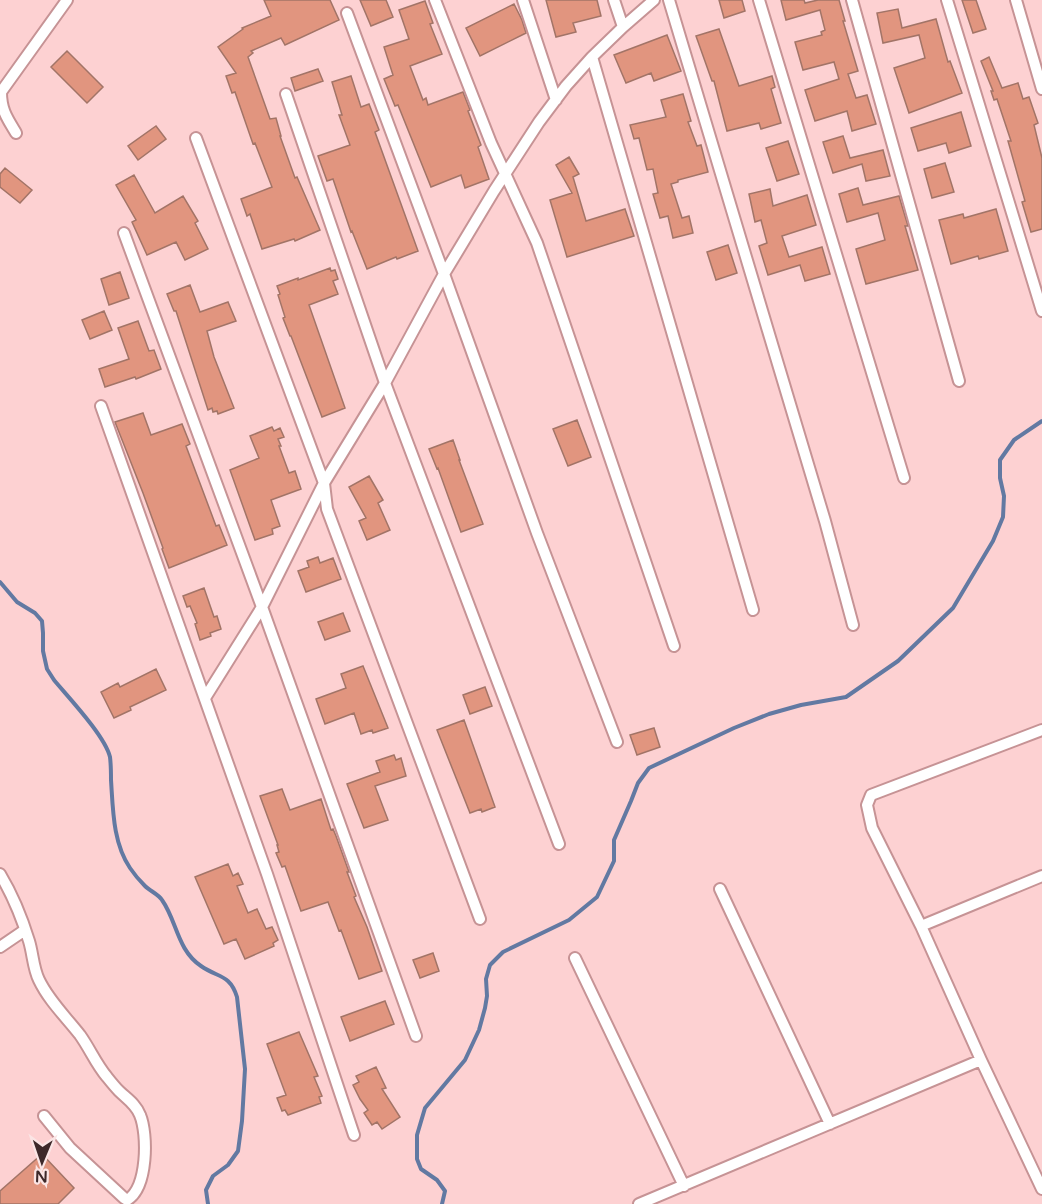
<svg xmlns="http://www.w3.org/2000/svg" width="1042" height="1204" font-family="'Varela Round',sans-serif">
<rect width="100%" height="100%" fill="#fdd1d2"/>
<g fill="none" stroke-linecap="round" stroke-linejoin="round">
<!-- stream -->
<path stroke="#6279a2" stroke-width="4" d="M 0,582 L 17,602 L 35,613 L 42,621 L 43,633 L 43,651 L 47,669 L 54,680 C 69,698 105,736 110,757 C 111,765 111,773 111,780 C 113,810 113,843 130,868 C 134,874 140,881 145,886 C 150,891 158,894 162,900 C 177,921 177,950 201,966 C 218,978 230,974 237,997 L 245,1069 L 242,1121 L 238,1151 L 228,1165 L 213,1176 L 206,1190 L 208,1204
M 442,1204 L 445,1191 L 437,1180 L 421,1169 L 417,1159 L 417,1135 L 425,1108 L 465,1060 L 479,1030 L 485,1008 L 487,996 L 486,979 L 490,965 L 503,952 L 569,920 L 597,897 L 614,861 L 614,840 L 631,801 L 638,783 L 649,768 L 734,728 L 769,714 L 801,705 L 846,697 L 898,661 L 953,608 L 993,541 L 1003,517 L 1004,496 L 1000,478 L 1000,460 L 1014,440 L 1042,421"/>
</g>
<!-- building -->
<path fill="#e1957f" stroke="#a27467" stroke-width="1.5" d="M 264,0 L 330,0 L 339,20 L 285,45 L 281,38 L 251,51 L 253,53 L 248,57 L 270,119 L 276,118 L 281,136 L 280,136 L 295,178 L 297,177 L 320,230 L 295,241 L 294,239 L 262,249 L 250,214 L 247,216 L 241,199 L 272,187 L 255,143 L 253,144 L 235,92 L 232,93 L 226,76 L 236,73 L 218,47 L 243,29 L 242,28 L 271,16 Z
M 360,0 L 386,0 L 393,17 L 371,26 Z
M 546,0 L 597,0 L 601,16 L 573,23 L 576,32 L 556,37 Z
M 719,0 L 742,0 L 745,11 L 724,18 Z
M 781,0 L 804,0 L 805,3 L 818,0 L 839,0 L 845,21 L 843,21 L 858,71 L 848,74 L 856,98 L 867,95 L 876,124 L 852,131 L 847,111 L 815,121 L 805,90 L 839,79 L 834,62 L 803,70 L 795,42 L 822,35 L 821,32 L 825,30 L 820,10 L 786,20 Z
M 962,0 L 976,0 L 986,29 L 973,33 Z
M 425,1 L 433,23 L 430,24 L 442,54 L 410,66 L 423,100 L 426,98 L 428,105 L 463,92 L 470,110 L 468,111 L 481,145 L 478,147 L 489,179 L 465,188 L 461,175 L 431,187 L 398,105 L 395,106 L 384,79 L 393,75 L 384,47 L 409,39 L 399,10 Z
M 514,4 L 522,20 L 526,33 L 480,56 L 466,28 Z
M 898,9 L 902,28 L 936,19 L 948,62 L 950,61 L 962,93 L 909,113 L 894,68 L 925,58 L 919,35 L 883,43 L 877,13 Z
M 719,29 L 739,86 L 772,76 L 775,87 L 771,89 L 781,123 L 761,129 L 759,123 L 727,131 L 714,81 L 712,81 L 696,36 Z
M 667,35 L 681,71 L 654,81 L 651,73 L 626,83 L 614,55 Z
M 67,51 L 103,87 L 87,103 L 51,67 Z
M 989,57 L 1002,88 L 1018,83 L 1023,99 L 1029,97 L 1038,123 L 1034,125 L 1042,158 L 1042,229 L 1031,232 L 1022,202 L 1025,201 L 1008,141 L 1011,141 L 997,99 L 994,100 L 991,91 L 993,91 L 981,61 Z
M 318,69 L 323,81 L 295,91 L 291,78 Z
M 351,76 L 361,107 L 369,104 L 379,130 L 375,132 L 418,251 L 397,259 L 396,257 L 367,269 L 352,231 L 351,232 L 333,179 L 327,181 L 318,156 L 350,145 L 339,115 L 342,115 L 332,82 Z
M 683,94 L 691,121 L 688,122 L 697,146 L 701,145 L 708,172 L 678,180 L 678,182 L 671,184 L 682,218 L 689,216 L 693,233 L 673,238 L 668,216 L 660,218 L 653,194 L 658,193 L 653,169 L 647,170 L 639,138 L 634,139 L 630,125 L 666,117 L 661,100 Z
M 961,112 L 971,146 L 949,153 L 946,143 L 918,151 L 911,128 Z
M 156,126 L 166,139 L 138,160 L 128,146 Z
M 843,136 L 850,158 L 883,150 L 890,176 L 866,181 L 862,164 L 833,173 L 823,142 Z
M 788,141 L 799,174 L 777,181 L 766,148 Z
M 569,157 L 579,174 L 573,177 L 586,221 L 625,209 L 634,236 L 567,257 L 550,200 L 572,193 L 556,165 Z
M 945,163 L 954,192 L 932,198 L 924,169 Z
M 5,168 L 32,190 L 20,203 L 0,187 L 0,174 Z
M 134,175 L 155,213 L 183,196 L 198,221 L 195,223 L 208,249 L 185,260 L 176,242 L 147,255 L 132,222 L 136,220 L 116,185 Z
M 858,188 L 863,205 L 899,196 L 908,226 L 905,226 L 918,270 L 866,284 L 856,249 L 885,240 L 878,213 L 847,222 L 839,194 Z
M 770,189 L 773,206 L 807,195 L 816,225 L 782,236 L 789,257 L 822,247 L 830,274 L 805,281 L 800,265 L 768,275 L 759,246 L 767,243 L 761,220 L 755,222 L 749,194 Z
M 996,209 L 1008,251 L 979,259 L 978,256 L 951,264 L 939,220 L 963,214 L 964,218 Z
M 728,245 L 737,273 L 716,280 L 707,252 Z
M 330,268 L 331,271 L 335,270 L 338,279 L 333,281 L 338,294 L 309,305 L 345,408 L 322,417 L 291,336 L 290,336 L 283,318 L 285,317 L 278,295 L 280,294 L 277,286 L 298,278 L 298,280 Z
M 120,272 L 129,298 L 109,305 L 101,279 Z
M 190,285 L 200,312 L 228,302 L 236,321 L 207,331 L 214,357 L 234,408 L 218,414 L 217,411 L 213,412 L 212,408 L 208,410 L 176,311 L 174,311 L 167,294 Z
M 104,311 L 112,330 L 90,339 L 82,320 Z
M 138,321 L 149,351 L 154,350 L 161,369 L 136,379 L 135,377 L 105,387 L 99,369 L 129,359 L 118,328 Z
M 143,413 L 151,435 L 182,424 L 190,444 L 186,446 L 216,526 L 219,525 L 227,545 L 169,568 L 162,549 L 163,548 L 143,493 L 115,422 Z
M 577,420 L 591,457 L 568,466 L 553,429 Z
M 272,427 L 274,431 L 280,428 L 284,437 L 278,439 L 281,446 L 279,446 L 289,473 L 295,471 L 301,489 L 271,500 L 280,526 L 272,529 L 273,534 L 255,540 L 230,470 L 259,458 L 250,436 Z
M 453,440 L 460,460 L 459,460 L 483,524 L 461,532 L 438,468 L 437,469 L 429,449 Z
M 369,476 L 383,500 L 378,503 L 390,530 L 367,540 L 359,521 L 366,518 L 349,487 Z
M 318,557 L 320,563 L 333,558 L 341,579 L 306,592 L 298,571 L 309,567 L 307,561 Z
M 204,588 L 214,617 L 217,616 L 221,629 L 210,633 L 211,636 L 200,640 L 195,624 L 197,623 L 190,606 L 187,607 L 183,596 Z
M 343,613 L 350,631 L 325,640 L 318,622 Z
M 363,666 L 388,728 L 373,733 L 372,730 L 361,734 L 354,713 L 325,724 L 316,699 L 346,688 L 341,674 Z
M 156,669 L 166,690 L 130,707 L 131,710 L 114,718 L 101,692 L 118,683 L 120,687 Z
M 485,687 L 492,706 L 470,714 L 463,695 Z
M 464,720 L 495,807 L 482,812 L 481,809 L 470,813 L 437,730 Z
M 654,728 L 660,747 L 637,755 L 630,735 Z
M 394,755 L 396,760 L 401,758 L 406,776 L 375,786 L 388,820 L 364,828 L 347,784 L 380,772 L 376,761 Z
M 282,789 L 290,810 L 321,799 L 331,830 L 333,829 L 336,836 L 349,872 L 347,872 L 356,896 L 354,897 L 367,927 L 382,971 L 359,979 L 341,930 L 339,931 L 328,902 L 301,911 L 285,866 L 282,867 L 276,853 L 279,852 L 277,845 L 278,845 L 260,796 Z
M 228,864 L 233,876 L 238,873 L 243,884 L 237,886 L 248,913 L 257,909 L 266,929 L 272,927 L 278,940 L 273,943 L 274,946 L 245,959 L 236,939 L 224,944 L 195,877 Z
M 433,953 L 439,971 L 420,978 L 413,960 Z
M 385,1001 L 394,1024 L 350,1041 L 341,1017 Z
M 299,1032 L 318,1076 L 314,1077 L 322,1096 L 319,1097 L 321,1103 L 288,1115 L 285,1110 L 282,1111 L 277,1098 L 286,1095 L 267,1044 Z
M 376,1067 L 386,1088 L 382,1089 L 400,1117 L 382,1129 L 377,1122 L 372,1125 L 364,1113 L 368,1110 L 360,1099 L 353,1085 L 359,1082 L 356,1076 Z
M 42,1154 L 74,1188 L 58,1204 L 0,1204 L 0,1191 Z"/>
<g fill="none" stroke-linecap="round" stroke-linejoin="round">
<!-- minor casing -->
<g stroke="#c69395" stroke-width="14">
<path id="minor" d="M 435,0 L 491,143 L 537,243 L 674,646
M 523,0 L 556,100
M 614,0 L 623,27
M 669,0 L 825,521 L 853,625
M 759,0 L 904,478
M 852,0 L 959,381
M 947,0 L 1042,311
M 1016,0 L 1042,89
M 347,13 L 444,274 L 537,533 L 617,742
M 592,57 L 753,610
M 286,94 L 385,383 L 559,844
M 16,133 C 7,118 1,110 1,92 L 67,0
M 196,138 L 324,483 L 327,509 L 480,919
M 124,233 L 262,607 L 416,1036
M 101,406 L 267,874 L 354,1135
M 205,698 L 262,607 L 324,483 L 385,383 L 444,274 L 494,191 L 539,122 L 566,86 L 592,57 L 623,27 L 654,0
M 1042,730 L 871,795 L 867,805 L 872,828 L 921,926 L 981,1060 L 1042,1189
M 0,874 C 12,894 22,918 29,941 C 33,954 33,968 39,980 C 49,1001 66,1017 80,1035 C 90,1049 96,1064 107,1077 C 111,1082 115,1087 119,1091 C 126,1098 136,1104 140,1115 C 148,1134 148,1188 127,1200 L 124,1198 L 70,1148 L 44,1116
M 720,889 L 830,1124
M 921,926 L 1042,876
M 0,947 L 25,930
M 575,958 L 684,1186
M 639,1204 L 981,1060"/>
</g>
<!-- minor -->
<use href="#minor" stroke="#fff" stroke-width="10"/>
</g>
<!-- north arrow -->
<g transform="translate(42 1162) rotate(182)" stroke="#fbe5e5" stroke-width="4.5" paint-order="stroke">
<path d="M0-4.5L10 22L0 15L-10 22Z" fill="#3e292a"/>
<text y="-9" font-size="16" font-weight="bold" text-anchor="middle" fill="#3e292a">N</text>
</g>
</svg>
